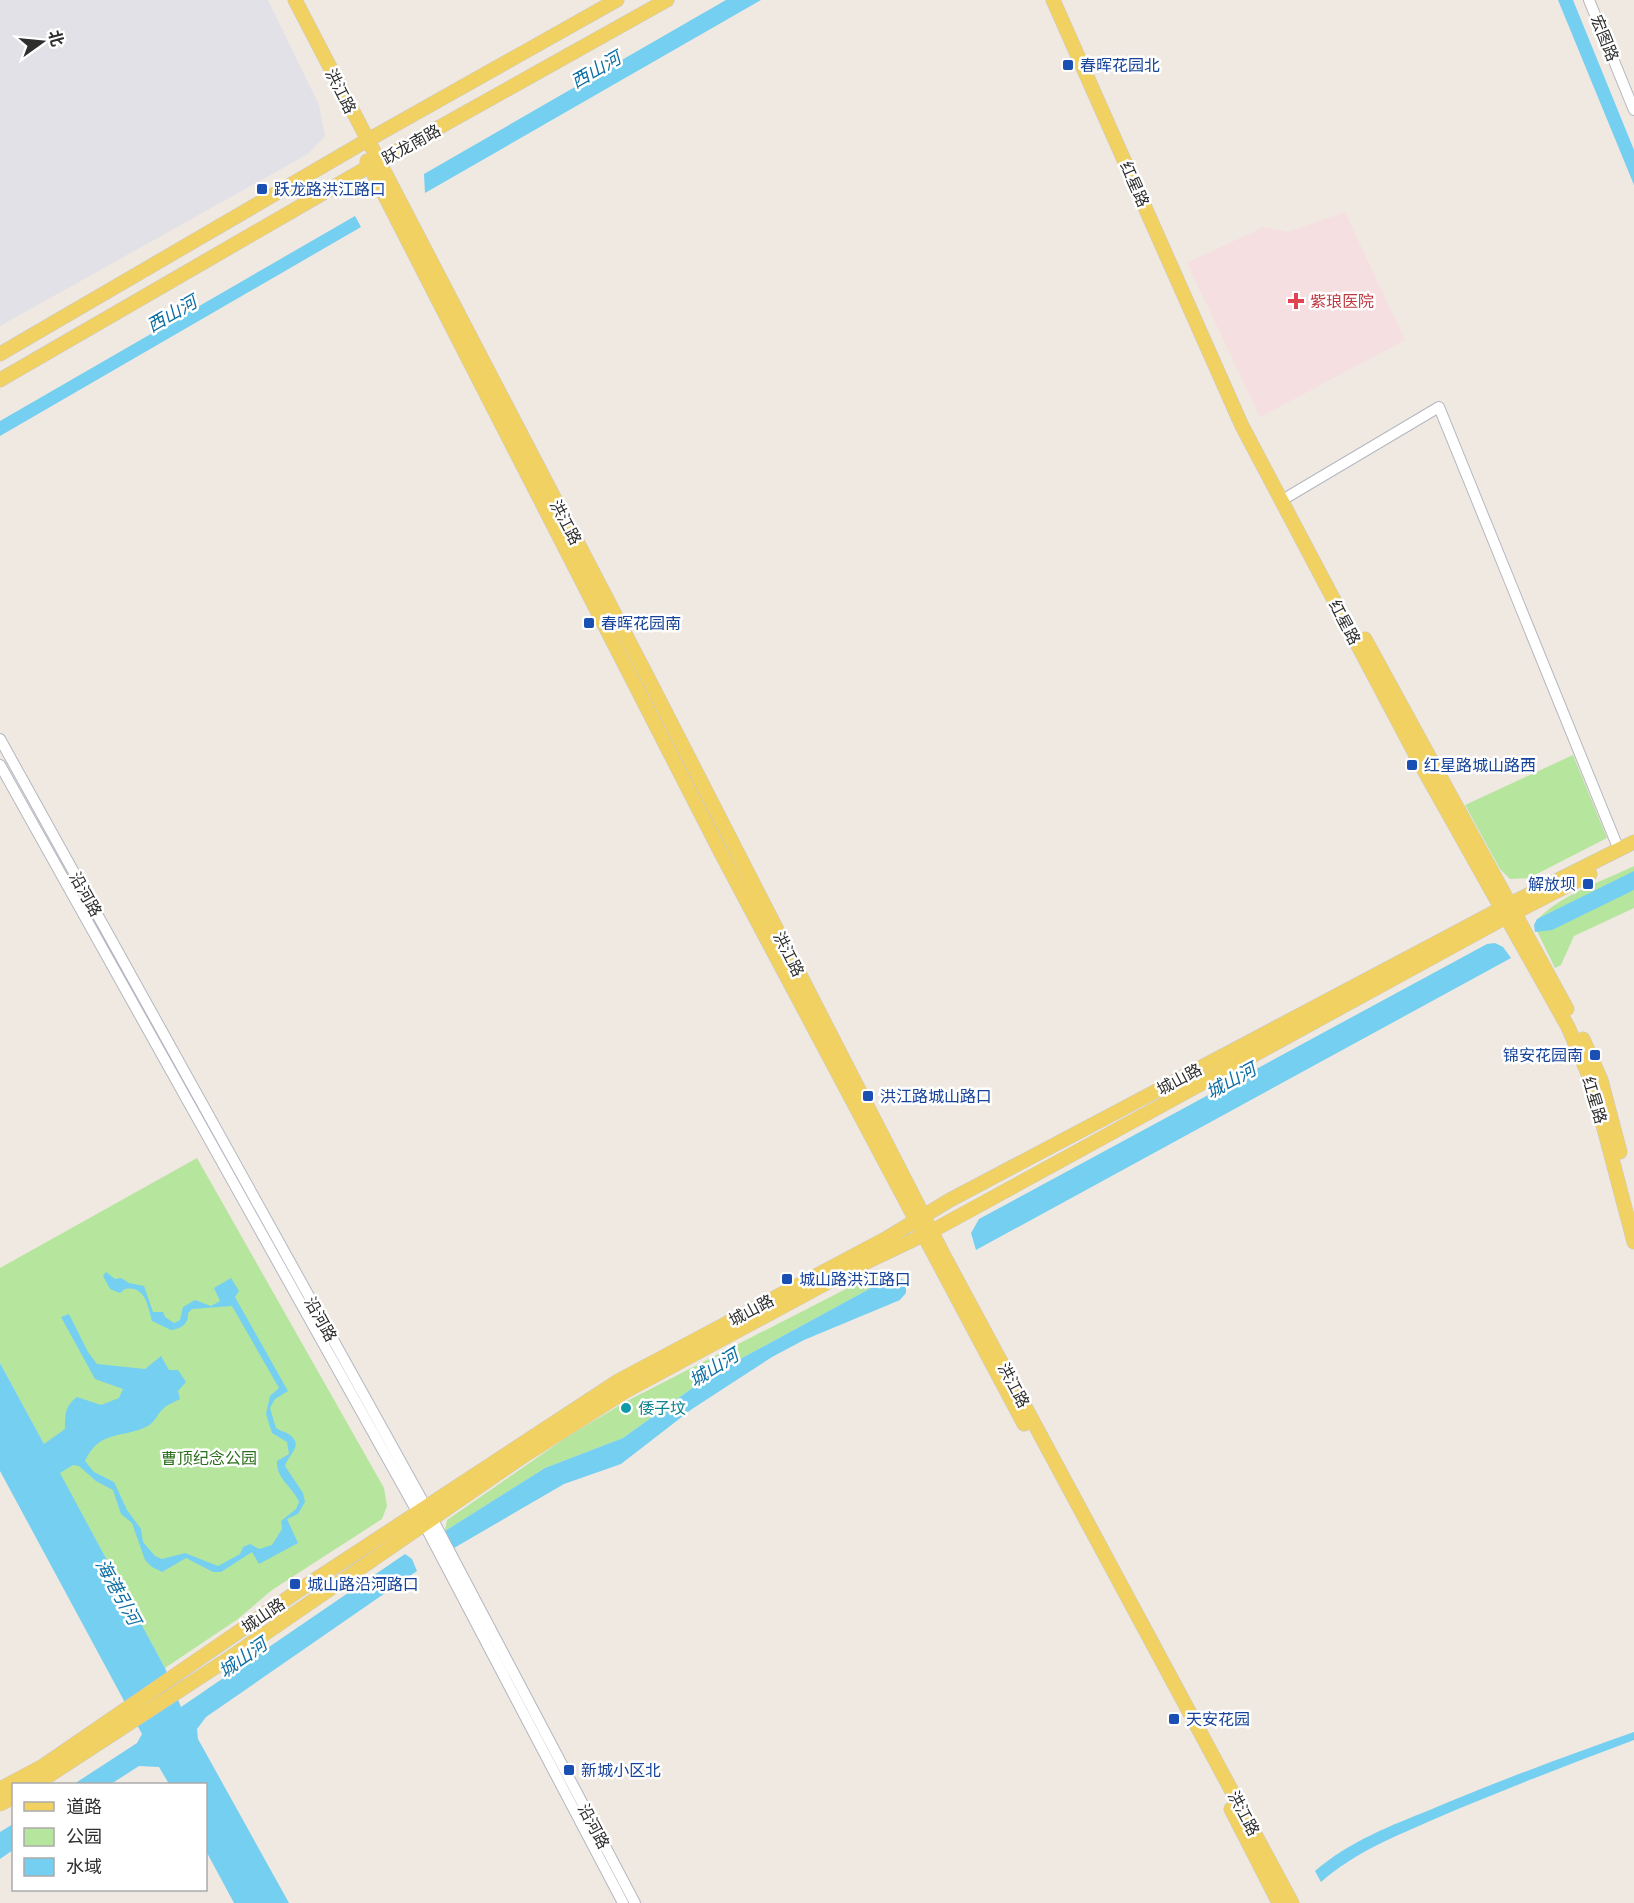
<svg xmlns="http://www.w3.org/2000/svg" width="1634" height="1903" font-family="'Varela Round','Noto Sans SC',sans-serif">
<rect width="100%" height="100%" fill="#efe9e1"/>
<!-- industrial -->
<path fill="#e3e1e8" d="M 0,0 L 268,0 L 319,105 L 325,136 L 308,154 L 0,326 Z"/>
<!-- medical -->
<path fill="#f5dfe0" d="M 1345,212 L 1405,340 L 1260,417 L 1187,263 L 1264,227 L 1288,232 Z"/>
<!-- green -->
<path fill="#b6e59e" d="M 1573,755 L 1607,838 L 1529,878 L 1510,879 L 1500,869 L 1465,805 Z
M 1634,866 L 1634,908 L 1574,936 L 1561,965 L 1555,968 L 1534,925 C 1548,900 1607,879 1634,866 Z
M 197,1158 L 384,1488 L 387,1506 L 382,1519 L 272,1590 L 238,1619 L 165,1668 L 0,1363 L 0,1268 Z
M 879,1272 L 882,1274 L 871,1288 L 709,1376 L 623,1438 L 545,1468 L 445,1531 L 447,1520 L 567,1437 L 625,1402 Z"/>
<!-- water -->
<path fill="#75cff0" d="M 726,0 L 761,0 L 425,193 L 424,174 Z
M 1558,0 L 1573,0 L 1634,150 L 1634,185 Z
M 355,216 L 361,227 L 0,436 L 0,421 Z
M 1634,871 L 1634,890 L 1552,930 L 1535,932 L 1534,925 L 1537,919 Z
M 1495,943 L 1503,947 L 1511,958 L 976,1250 L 971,1233 L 979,1219 L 1487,944 Z
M 106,1272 L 115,1279 L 121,1278 L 129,1283 L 144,1286 L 153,1312 L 163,1312 L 165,1317 L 174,1323 L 180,1320 L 183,1307 L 195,1300 L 211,1306 L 220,1301 L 214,1288 L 231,1278 L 239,1291 L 235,1297 L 288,1391 L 275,1399 L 270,1408 L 276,1428 C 280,1431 286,1432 290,1435 C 304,1446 288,1455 285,1466 L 303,1493 L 305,1502 L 298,1514 L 287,1519 L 298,1543 L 259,1564 L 252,1552 L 221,1572 L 213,1572 L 186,1558 L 162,1572 L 152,1567 L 145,1560 L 132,1523 L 121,1514 L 113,1490 L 96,1481 L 79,1466 L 73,1465 L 60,1473 L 165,1668 L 181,1707 L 405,1554 L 412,1559 L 417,1571 L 206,1717 L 197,1729 L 198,1739 L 289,1903 L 234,1903 L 206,1851 L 206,1784 L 169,1784 L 159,1767 L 139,1766 L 111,1784 L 74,1784 L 137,1743 L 142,1734 L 0,1471 L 0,1363 L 44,1444 L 65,1429 C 65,1414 65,1406 77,1397 L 101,1405 L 119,1398 L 123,1389 L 95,1379 L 61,1317 L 69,1314 L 88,1352 L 97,1364 L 145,1369 L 161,1356 L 169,1370 L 178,1370 L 186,1382 L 178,1391 L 180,1399 C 175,1402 168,1404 164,1408 C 158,1413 155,1422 148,1426 C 122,1439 100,1429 85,1461 L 94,1472 L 114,1482 L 127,1510 L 141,1529 L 143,1542 L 155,1556 L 162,1559 L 185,1553 L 218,1566 L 240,1554 L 243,1547 L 250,1544 L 259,1549 L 272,1545 L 282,1529 L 281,1521 L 296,1509 L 299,1502 C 293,1487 276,1479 277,1461 L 289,1454 L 287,1442 L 272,1433 L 266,1414 L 270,1396 L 279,1388 L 232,1306 L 192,1309 L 188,1313 C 189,1324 181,1329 171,1330 L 152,1321 C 148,1306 145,1285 125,1289 L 120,1293 L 110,1289 L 103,1276 Z
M 887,1272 L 906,1281 L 906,1293 L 900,1300 L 804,1340 L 772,1357 L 692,1409 L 621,1464 L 564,1484 L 454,1548 L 445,1531 L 545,1468 L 623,1438 L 709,1376 L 871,1288 Z
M 1634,1732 L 1634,1740 C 1568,1765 1502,1790 1437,1818 C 1396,1836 1355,1852 1321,1882 L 1315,1871 C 1350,1841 1390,1826 1432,1809 C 1498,1781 1566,1756 1634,1732 Z
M 13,1824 L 13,1850 L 0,1859 L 0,1832 Z"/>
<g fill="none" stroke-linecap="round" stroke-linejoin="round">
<!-- minor casing -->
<g stroke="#b4b7c1" stroke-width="12">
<path id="minor" d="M 1589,0 L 1634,110
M 1289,496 L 1439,407 L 1619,850
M 0,739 L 432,1518 L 635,1903
M 0,765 L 424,1524 L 623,1903"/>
</g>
<!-- major casing -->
<g stroke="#c9c9c9" stroke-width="15">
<path id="major" d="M 295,0 L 647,676 L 943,1254 L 1292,1903
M 1053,0 L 1242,426 L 1420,763 L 1568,1027 L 1592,1083 L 1634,1242
M 367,161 L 720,851 L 1024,1424
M 0,354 L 359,145 L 617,0
M 0,380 L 370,166 L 667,0
M 1365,639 L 1567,1009
M 1583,1039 L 1601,1080 L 1620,1152
M 36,1784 L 231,1657 L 522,1457 L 626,1391 L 856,1267 L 932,1231 L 1506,917 L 1590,874
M 0,1789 L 43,1766 L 298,1591 L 618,1381 L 887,1238 L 950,1200 L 1510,904 L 1634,842
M 0,1804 L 14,1797
M 1231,1809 L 1279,1903"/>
</g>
<!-- minor -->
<use href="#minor" stroke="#fff" stroke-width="10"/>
<!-- major -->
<use href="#major" stroke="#f2d163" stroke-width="14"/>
</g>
<!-- markers -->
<g fill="#1a4fb4" stroke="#fff" stroke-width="2">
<rect x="1062" y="59" width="12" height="12" rx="3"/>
<rect x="256" y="183" width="12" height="12" rx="3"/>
<rect x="583" y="617" width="12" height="12" rx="3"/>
<rect x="1406" y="759" width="12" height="12" rx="3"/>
<rect x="1582" y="878" width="12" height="12" rx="3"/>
<rect x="1589" y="1049" width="12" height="12" rx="3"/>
<rect x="862" y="1090" width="12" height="12" rx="3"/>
<rect x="781" y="1273" width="12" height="12" rx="3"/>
<rect x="289" y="1578" width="12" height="12" rx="3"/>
<rect x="1168" y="1713" width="12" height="12" rx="3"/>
<rect x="563" y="1764" width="12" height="12" rx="3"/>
</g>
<path fill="#e0444e" stroke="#fff" stroke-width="2" d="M1293 292h6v6h6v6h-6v6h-6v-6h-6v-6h6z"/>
<circle fill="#0f9aa8" stroke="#fff" stroke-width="2" cx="626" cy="1408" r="6"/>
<g text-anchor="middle" stroke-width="5" stroke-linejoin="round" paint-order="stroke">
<!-- street labels -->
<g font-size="16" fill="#2e2e2e" stroke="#fff">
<text transform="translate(1605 38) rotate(68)" y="6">宏图路</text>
<text transform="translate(341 91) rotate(63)" y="6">洪江路</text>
<text transform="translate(411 144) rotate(-29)" y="6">跃龙南路</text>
<text transform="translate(1135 184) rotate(66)" y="6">红星路</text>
<text transform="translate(566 522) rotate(62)" y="6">洪江路</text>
<text transform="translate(1345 622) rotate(62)" y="6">红星路</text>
<text transform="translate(86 894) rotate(61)" y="6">沿河路</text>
<text transform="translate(789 954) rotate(63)" y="6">洪江路</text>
<text transform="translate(1179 1079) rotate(-28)" y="6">城山路</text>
<text transform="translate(1595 1100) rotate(73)" y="6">红星路</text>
<text transform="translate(751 1310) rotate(-28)" y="6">城山路</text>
<text transform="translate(321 1319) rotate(61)" y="6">沿河路</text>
<text transform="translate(1014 1385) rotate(62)" y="6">洪江路</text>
<text transform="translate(263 1615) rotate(-34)" y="6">城山路</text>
<text transform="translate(1244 1813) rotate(62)" y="6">洪江路</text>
<text transform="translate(594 1826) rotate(62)" y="6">沿河路</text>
</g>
<!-- transit labels -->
<g font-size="16" fill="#164399" stroke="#fff" text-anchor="start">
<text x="1080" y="71">春晖花园北</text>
<text x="274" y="195">跃龙路洪江路口</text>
<text x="601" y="629">春晖花园南</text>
<text x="1424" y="771">红星路城山路西</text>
<text x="1576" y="890" text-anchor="end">解放坝</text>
<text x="1583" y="1061" text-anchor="end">锦安花园南</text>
<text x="880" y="1102">洪江路城山路口</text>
<text x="799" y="1285">城山路洪江路口</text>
<text x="307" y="1590">城山路沿河路口</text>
<text x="1186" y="1725">天安花园</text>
<text x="581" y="1776">新城小区北</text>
</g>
<!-- health labels -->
<g font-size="16" fill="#be3a42" stroke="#fff" text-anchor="start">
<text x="1310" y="307">紫琅医院</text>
</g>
<!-- culture labels -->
<g font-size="16" fill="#0d838f" stroke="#fff" text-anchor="start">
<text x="638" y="1414">倭子坟</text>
</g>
<!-- park labels -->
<g font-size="16" fill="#2c6e1b" stroke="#fff">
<text x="209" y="1464">曹顶纪念公园</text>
</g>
<!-- water labels -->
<g font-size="18" font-style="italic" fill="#0d6fa3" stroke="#fff">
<text transform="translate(596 70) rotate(-30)" y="6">西山河</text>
<text transform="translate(172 314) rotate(-30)" y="6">西山河</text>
<text transform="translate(1231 1081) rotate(-29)" y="6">城山河</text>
<text transform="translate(714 1368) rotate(-32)" y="6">城山河</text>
<text transform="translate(118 1592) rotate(61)" y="6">海港引河</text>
<text transform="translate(243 1658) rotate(-35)" y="6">城山河</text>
</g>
</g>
<!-- legend -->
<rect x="12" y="1783" width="195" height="108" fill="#ffffff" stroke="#ababab" stroke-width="1.5"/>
<rect x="24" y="1802" width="30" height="9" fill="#f2d163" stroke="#ababab" stroke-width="1.5"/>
<text x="66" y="1813" font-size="18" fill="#2e2e2e">道路</text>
<rect x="24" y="1828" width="30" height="18" fill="#b6e59e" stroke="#ababab" stroke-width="1.5"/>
<text x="66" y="1843" font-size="18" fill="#2e2e2e">公园</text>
<rect x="24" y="1858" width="30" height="18" fill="#75cff0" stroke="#ababab" stroke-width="1.5"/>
<text x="66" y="1873" font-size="18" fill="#2e2e2e">水域</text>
<!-- north arrow -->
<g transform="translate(42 42) rotate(75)" stroke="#ffffff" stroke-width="4.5" paint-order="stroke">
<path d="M0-4.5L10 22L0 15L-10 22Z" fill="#2e2e2e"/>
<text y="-9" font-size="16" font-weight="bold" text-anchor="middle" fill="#2e2e2e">北</text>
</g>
</svg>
